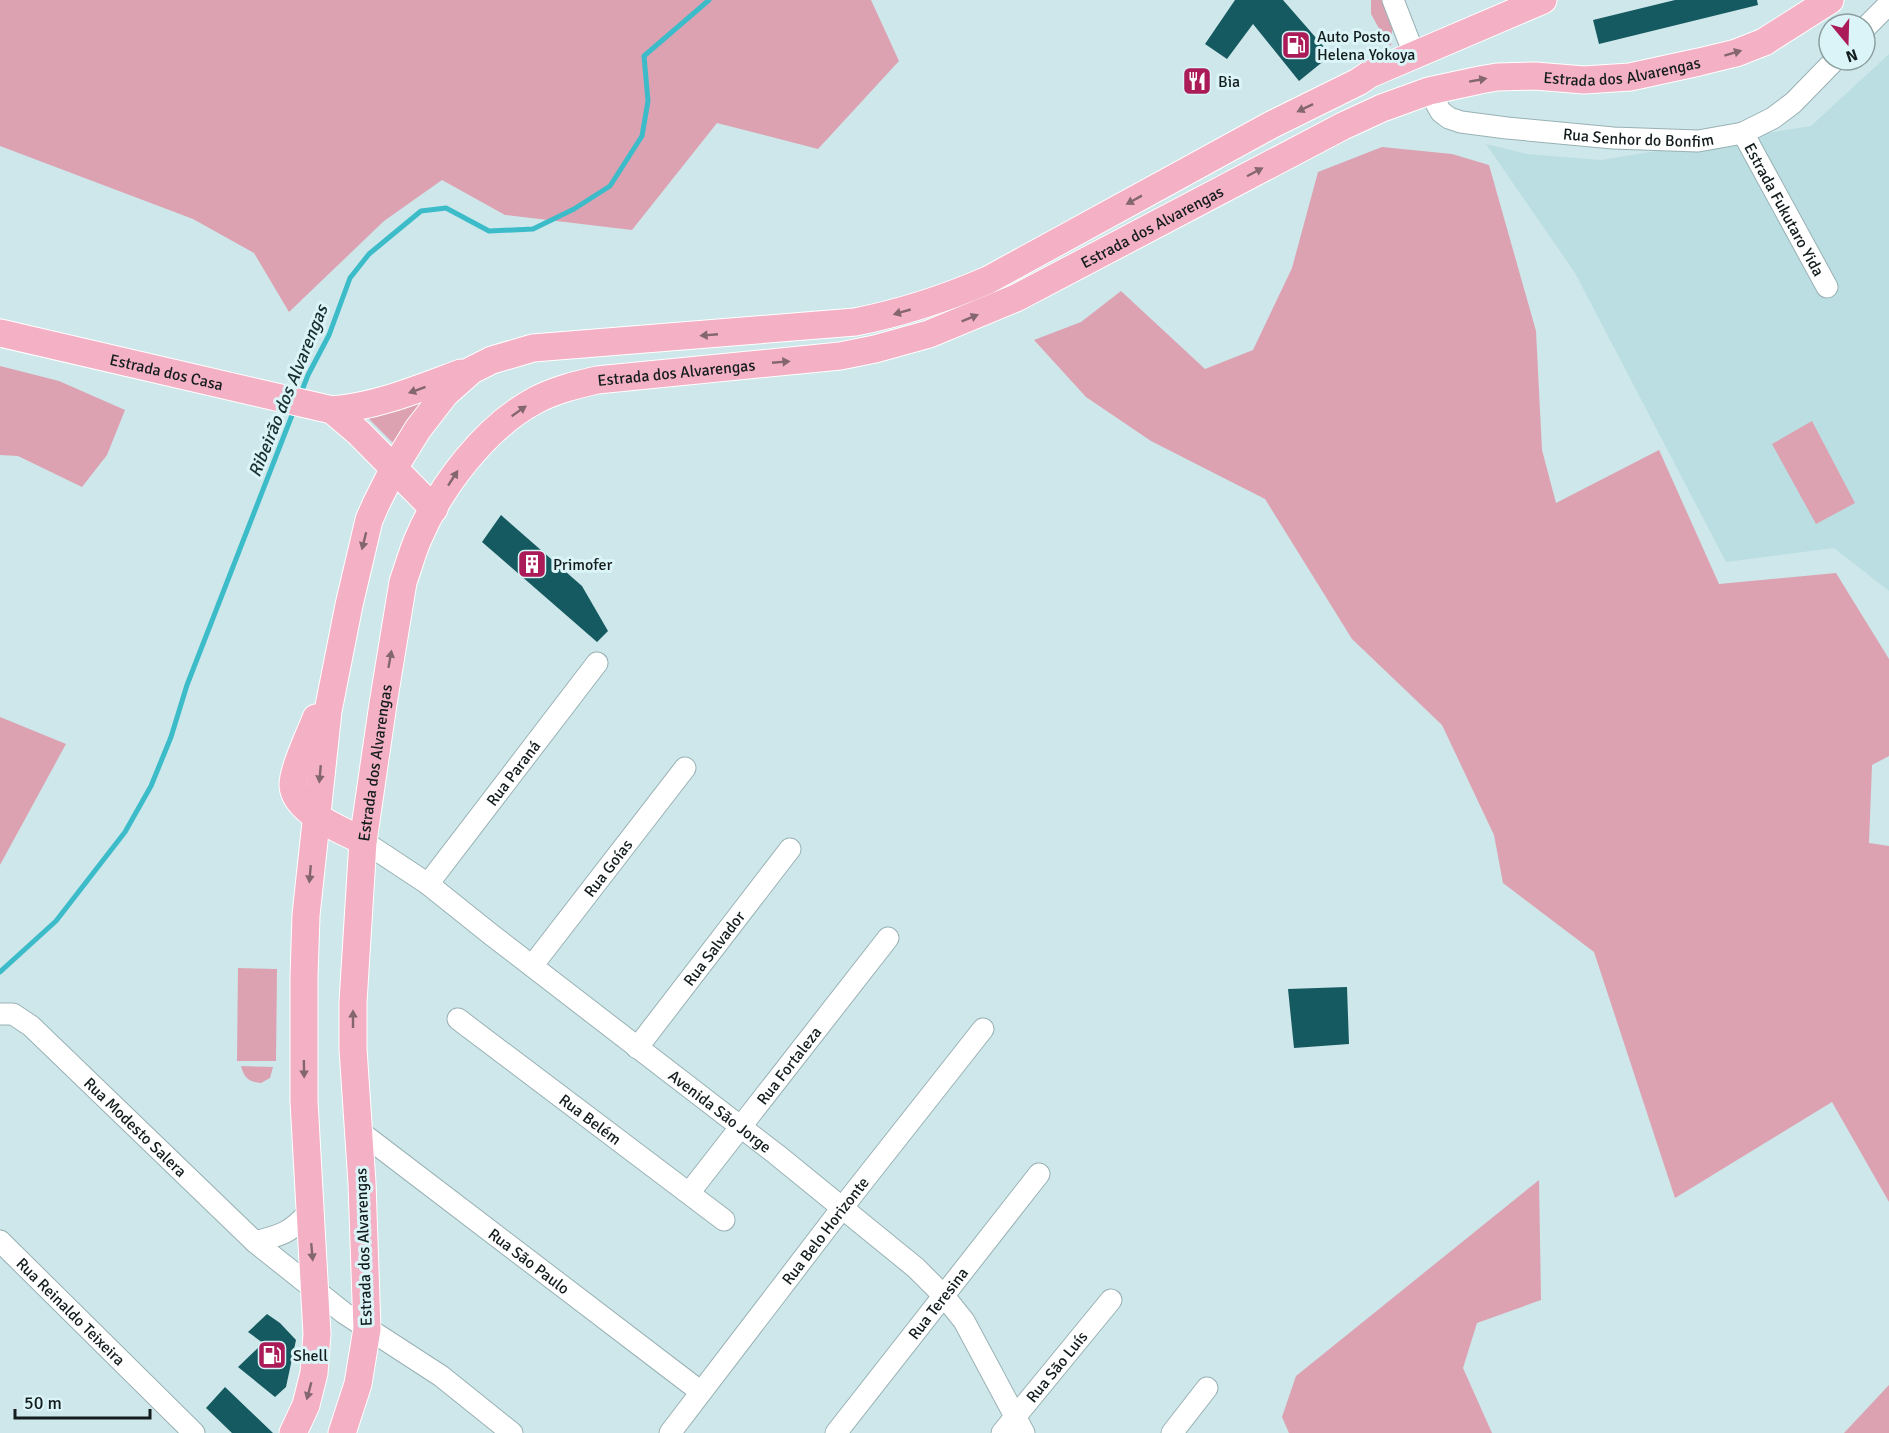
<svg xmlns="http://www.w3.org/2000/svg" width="1889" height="1433" font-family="Signika,sans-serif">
<rect width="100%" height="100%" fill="#cee7ea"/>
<!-- built -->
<path fill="#bbdee2" d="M 1889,54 L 1889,591 L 1834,548 L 1726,562 L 1575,273 L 1486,144 L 1527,154 L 1601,160 L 1811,126 Z"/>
<!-- green -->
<path fill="#dda2b1" d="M 0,0 L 871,0 L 899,61 L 818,149 L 717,123 L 632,230 L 505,215 L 442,180 L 384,221 L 289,312 L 254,253 L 193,219 L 0,146 Z
M 1371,0 L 1385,0 L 1393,19 L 1391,46 L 1387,43 L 1371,14 Z
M 1382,147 L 1452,154 L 1489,165 L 1536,331 L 1542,450 L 1556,503 L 1659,450 L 1719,584 L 1836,573 L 1889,659 L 1889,756 L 1872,765 L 1869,843 L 1889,846 L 1889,1202 L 1832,1102 L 1675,1198 L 1594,952 L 1503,883 L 1494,835 L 1442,725 L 1352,639 L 1265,499 L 1151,441 L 1086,397 L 1034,340 L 1081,322 L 1121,291 L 1205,369 L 1253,350 L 1292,268 L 1318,172 Z
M 0,366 L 59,381 L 125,410 L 107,455 L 82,487 L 18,456 L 0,455 Z
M 428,401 L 396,446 L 366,416 Z
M 1812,421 L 1855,503 L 1816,524 L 1772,444 Z
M 0,717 L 66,744 L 0,865 Z
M 238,968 L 277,969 L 276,1061 L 237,1061 Z
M 241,1066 L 273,1067 L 270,1078 L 261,1083 C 249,1082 244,1078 241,1066 Z
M 1539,1180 L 1541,1300 L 1477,1323 L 1463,1368 L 1492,1433 L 1289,1433 L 1282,1417 L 1296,1376 Z
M 1889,1385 L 1889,1433 L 1844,1433 Z"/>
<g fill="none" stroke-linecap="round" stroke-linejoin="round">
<!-- stream -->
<path stroke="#3cbbc9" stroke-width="5" d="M 301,393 L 308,375 L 329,335 L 350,278 L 369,254 L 421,211 L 446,208 L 489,231 L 533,229 L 574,209 L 610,186 L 642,136 L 648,101 L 644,56 L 709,0
M 0,972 L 56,921 L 125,832 L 151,786 L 171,737 L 187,685 L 294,410"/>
</g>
<!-- building -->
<path fill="#165a61" d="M 1235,0 L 1283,0 L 1331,55 L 1299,81 L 1253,24 L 1227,59 L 1205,44 Z
M 1675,0 L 1757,0 L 1758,5 L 1599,44 L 1593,20 Z
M 501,515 L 582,586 L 608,631 L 597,642 L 482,542 Z
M 1347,987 L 1349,1044 L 1294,1048 L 1288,989 Z
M 267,1314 L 280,1323 L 296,1340 L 286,1387 L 275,1397 L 238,1367 L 263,1343 L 248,1332 Z
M 225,1387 L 273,1433 L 232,1433 L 206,1408 Z"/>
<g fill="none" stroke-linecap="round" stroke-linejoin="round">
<!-- minor casing -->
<g stroke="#99b1b4" stroke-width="23">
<g id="minor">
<path d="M 1393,0 L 1414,54"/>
<path d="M 1865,28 L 1889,4"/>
<path id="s1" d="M 1429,91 L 1441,112 L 1449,118 L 1461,122 L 1507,128 L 1613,138 L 1698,141 L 1743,133 L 1773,118 L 1793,103 L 1835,60"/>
<path id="s2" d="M 1743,133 L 1827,287"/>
<path id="s3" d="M 363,841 L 428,884 L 493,936 L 776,1154 L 916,1268 L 944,1296 L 964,1321 L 1024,1433"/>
<path id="s4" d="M 428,884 L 597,663"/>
<path id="s5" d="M 532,966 L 685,768"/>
<path id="s6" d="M 0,1014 L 13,1014 L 31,1026 L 255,1242 L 344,1313 L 441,1376 L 512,1433"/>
<path id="s7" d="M 458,1019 L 724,1220"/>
<path id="s8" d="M 637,1048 L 790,849"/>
<path id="s9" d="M 359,1131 L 701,1392"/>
<path id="s10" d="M 689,1193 L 888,938"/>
<path id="s11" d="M 0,1241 L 194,1433"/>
<path d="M 255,1242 C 282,1235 290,1233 309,1212"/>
<path id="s12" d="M 670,1433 L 842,1208 L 983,1029"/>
<path id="s13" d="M 836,1433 L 1039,1174"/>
<path id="s14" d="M 1002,1433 L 1111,1300"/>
<path d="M 1172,1433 L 1207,1388"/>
</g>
</g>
<!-- major casing -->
<g stroke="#fff" stroke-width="29">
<g id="major">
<path id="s15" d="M 0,333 L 332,410 C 378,406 418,389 461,373"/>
<path d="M 332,410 L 359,433 L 434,509"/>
<path d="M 316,718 C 310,734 293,769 293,785 C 294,812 342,830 363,841"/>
<path d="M 293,1433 L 306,1405 L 314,1373 L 317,1334 L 304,1101 L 304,976 L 306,915 L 328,711 L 349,605 L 369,520 L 376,504 L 394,468 L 418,429 L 445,394 L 472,370 L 492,360 L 533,348 L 855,322 C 901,313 944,299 988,280 L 1271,125 L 1358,82 L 1370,74 L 1543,0"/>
<path id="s16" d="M 342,1433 L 358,1384 L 367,1329 L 362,1183 L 353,1049 L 353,1002 L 363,841 L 383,704 L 403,582 C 408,568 412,553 418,539 C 440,487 485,427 536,400 C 555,390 576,385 597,380 L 840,356 L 875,349 L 929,334 L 1016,298 L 1343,126 L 1382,108 L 1429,91 L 1480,80 L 1497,77 L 1535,76 L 1584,80 L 1630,77 L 1699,62 L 1736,53 L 1764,42 L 1830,0"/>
</g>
</g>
<!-- minor -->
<use href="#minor" stroke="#fff" stroke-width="21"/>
<!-- major -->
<use href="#major" stroke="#f4b0c4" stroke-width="27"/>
</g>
<!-- one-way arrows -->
<defs><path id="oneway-solid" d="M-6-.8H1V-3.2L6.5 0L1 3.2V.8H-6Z" transform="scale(1.5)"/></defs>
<g fill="#846671">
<use href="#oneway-solid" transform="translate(1733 53) rotate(-17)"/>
<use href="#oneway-solid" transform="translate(1478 80) rotate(-10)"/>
<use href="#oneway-solid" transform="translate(1305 108) rotate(154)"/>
<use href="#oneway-solid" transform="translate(1255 172) rotate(-28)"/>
<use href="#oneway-solid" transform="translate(1134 200) rotate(151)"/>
<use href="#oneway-solid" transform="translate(902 312) rotate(164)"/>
<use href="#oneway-solid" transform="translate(970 318) rotate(-22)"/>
<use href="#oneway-solid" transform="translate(709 335) rotate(175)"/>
<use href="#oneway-solid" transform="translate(781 362) rotate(-5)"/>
<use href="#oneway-solid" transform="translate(417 390) rotate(160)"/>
<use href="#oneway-solid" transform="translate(519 411) rotate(-35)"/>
<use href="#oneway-solid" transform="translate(453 478) rotate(-57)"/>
<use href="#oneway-solid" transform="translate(364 541) rotate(104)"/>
<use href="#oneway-solid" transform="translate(390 659) rotate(-80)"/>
<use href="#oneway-solid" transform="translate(320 774) rotate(95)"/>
<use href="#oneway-solid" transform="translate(310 874) rotate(95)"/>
<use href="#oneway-solid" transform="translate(353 1019) rotate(-90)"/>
<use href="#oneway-solid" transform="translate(304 1069) rotate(89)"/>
<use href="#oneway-solid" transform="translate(312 1252) rotate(85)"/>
<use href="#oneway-solid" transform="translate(309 1391) rotate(105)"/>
</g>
<!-- icons -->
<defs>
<g id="fuel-square" transform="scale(1.5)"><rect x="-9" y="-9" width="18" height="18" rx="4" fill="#aa1b57" stroke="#dbf4f7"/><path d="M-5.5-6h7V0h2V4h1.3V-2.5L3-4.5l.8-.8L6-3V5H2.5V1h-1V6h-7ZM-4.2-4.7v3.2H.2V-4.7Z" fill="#fff"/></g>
<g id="restaurant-square" transform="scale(1.5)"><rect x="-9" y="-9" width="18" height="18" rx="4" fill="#aa1b57" stroke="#dbf4f7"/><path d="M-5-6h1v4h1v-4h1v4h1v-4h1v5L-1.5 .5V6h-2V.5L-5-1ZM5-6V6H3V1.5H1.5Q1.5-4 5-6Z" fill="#fff"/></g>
<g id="building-square" transform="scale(1.5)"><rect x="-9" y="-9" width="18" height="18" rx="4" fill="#aa1b57" stroke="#dbf4f7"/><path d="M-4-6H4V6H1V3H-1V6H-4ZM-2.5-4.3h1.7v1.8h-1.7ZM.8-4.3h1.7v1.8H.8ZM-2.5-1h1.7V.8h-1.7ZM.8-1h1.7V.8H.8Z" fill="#fff"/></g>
</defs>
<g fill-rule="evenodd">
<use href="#fuel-square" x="1296" y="45"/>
<use href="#restaurant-square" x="1197" y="81"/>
<use href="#building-square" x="532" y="564"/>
<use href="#fuel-square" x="272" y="1355"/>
</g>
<g text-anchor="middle" stroke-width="6" stroke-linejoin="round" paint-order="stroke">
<!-- poi labels -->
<g font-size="16" fill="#141d1e" stroke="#dbf4f7" text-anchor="start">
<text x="1317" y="42">Auto Posto<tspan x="1317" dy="18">Helena Yokoya</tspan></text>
<text x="1218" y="87">Bia</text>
<text x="553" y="570">Primofer</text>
<text x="293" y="1361">Shell</text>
</g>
<!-- street labels -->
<g font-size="16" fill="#141d1e" stroke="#dbf4f7">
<text dy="6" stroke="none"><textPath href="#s16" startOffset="2241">Estrada dos Alvarengas</textPath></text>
<text dy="6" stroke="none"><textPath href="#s1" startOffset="225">Rua Senhor do Bonfim</textPath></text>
<text dy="6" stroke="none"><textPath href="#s2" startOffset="87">Estrada Fukutaro Yida</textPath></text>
<text dy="6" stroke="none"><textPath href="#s16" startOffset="1737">Estrada dos Alvarengas</textPath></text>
<text dy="6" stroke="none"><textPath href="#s15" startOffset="171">Estrada dos Casa</textPath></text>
<text dy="6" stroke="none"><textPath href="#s16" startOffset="1233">Estrada dos Alvarengas</textPath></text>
<text dy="6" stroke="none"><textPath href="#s16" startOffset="675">Estrada dos Alvarengas</textPath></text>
<text dy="6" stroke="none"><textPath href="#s4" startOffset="140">Rua Paraná</textPath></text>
<text dy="6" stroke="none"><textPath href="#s5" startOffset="124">Rua Goías</textPath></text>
<text dy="6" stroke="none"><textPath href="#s8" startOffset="126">Rua Salvador</textPath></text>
<text dy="6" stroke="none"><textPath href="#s10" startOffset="162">Rua Fortaleza</textPath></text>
<text dy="6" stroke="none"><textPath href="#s3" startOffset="448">Avenida São Jorge</textPath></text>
<text dy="6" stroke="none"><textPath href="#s7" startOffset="166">Rua Belém</textPath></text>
<text dy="6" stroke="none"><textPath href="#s6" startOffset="180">Rua Modesto Salera</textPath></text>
<text dy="6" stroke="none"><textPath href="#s12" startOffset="255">Rua Belo Horizonte</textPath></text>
<text transform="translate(363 1247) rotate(-92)" y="6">Estrada dos Alvarengas</text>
<text dy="6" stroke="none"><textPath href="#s9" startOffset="214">Rua São Paulo</textPath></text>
<text dy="6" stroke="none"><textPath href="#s13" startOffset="165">Rua Teresina</textPath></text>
<text dy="6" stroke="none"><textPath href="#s11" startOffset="100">Rua Reinaldo Teixeira</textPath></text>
<text dy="6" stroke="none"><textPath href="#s14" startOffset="86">Rua São Luís</textPath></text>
</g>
<!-- water labels -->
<g font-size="18" font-style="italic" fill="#192f31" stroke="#dbf4f7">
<text transform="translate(288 391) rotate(-68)" y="6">Ribeirão dos Alvarengas</text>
</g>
</g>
<!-- north arrow -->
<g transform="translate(1847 42) rotate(161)"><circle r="28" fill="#dbf4f7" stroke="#8b9ea0" stroke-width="1.5"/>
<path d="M0-4.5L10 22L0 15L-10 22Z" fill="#aa1b57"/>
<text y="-9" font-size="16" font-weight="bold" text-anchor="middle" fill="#141d1e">N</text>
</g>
<!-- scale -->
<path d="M15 1409v9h135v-9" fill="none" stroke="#141d1e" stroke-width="3"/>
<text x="24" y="1409" font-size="18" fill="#141d1e" stroke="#dbf4f7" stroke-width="4.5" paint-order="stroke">50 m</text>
</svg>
